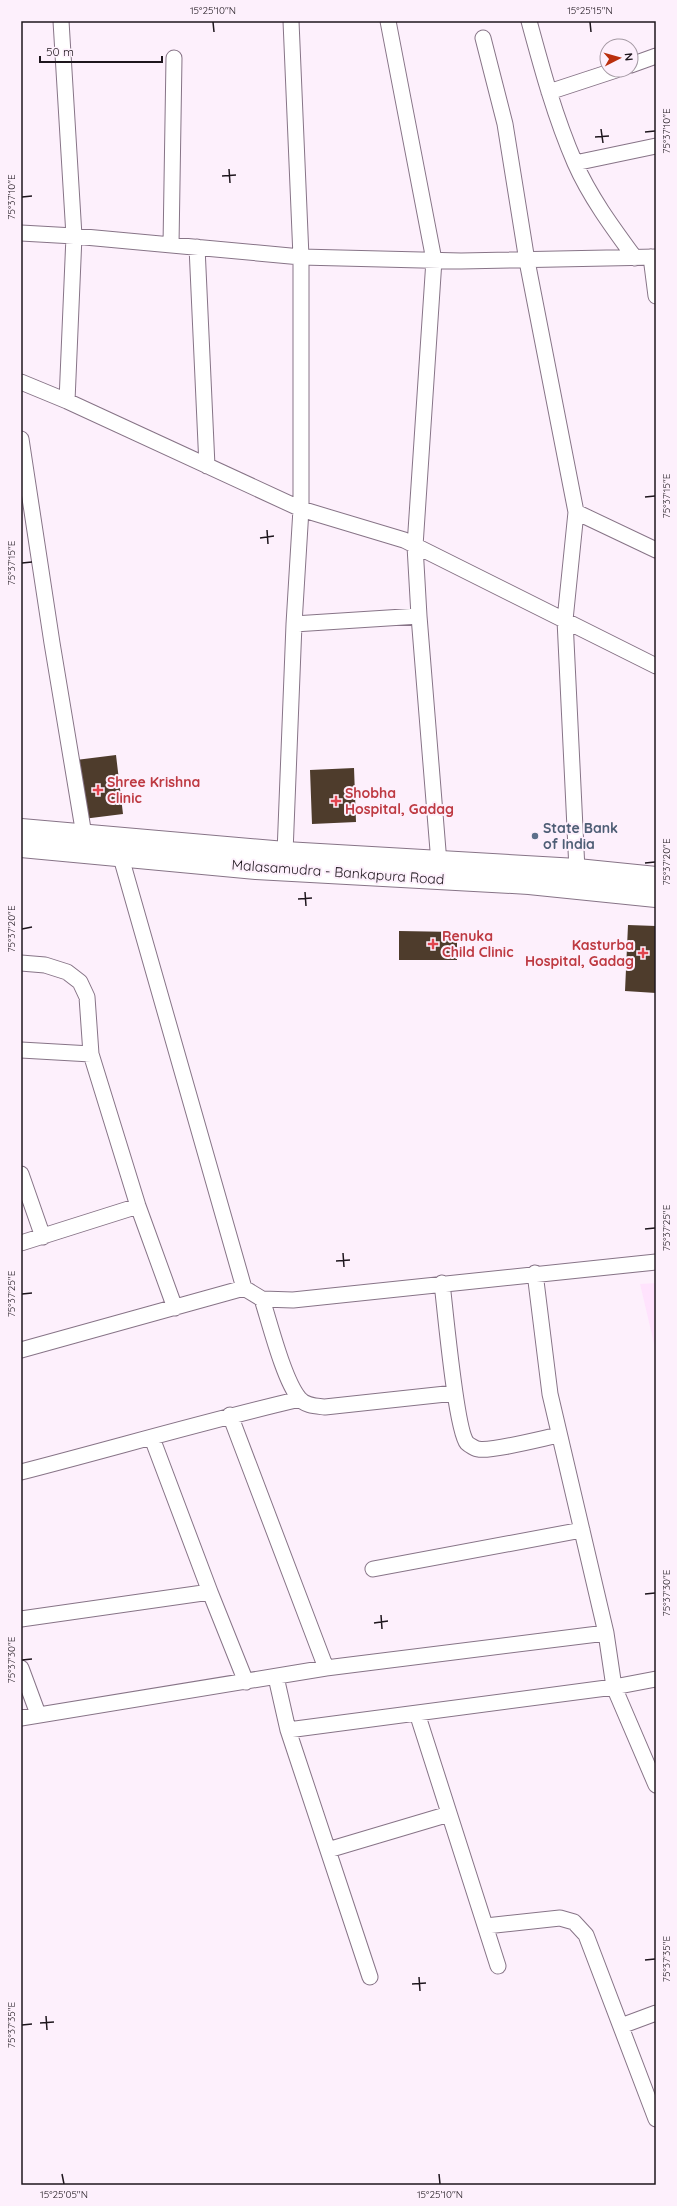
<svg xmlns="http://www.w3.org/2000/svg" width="677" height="2206" font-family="Quicksand,sans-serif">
<rect width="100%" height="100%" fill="#fdf0fc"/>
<!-- built -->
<path fill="#ffe3fd" d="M 656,1283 L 656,1352 L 640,1284 Z"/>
<!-- building -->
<path fill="#4e3c2c" d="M 116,755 L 123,814 L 83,819 L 76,760 Z
M 354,768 L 356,822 L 312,824 L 310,770 Z
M 628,925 L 656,926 L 656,993 L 625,991 Z
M 399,931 L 457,932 L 457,960 L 399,960 Z"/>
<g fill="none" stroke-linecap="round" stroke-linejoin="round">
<!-- street casing -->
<g stroke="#877487" stroke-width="17">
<path id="street" d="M 61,21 L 74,236 L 67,401
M 388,21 L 434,260 L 415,546 L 419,616 L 439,863
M 529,21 C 542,69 555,117 575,163 C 590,197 613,228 635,258
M 483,38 L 505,124 L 527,261 L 576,512 L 565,620 L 577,870
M 631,65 L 656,56
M 549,92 L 616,70
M 575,163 L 656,146
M 21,233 L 74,236 L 301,257 L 461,261 L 656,257
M 171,245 L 174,58
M 197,247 L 207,466
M 651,257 L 656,296
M 21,382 L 67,401 L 301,509 L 404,540 L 656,666
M 21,439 L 52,643 L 84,835
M 576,512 L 656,550
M 294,624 L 419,616
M 285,853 L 294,624 L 301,509 L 301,257 L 291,21
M 120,854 L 244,1288 L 262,1299 L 293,1300 L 656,1262
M 21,963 L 45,965 L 67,972 L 80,982 L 87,997 L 91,1054 L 138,1206 L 175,1308
M 21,1050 L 91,1054
M 21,1174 L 43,1237
M 21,1243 L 138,1206
M 535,1273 L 550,1394 L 606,1633 L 614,1687 L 656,1785
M 442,1283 C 445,1308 456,1430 467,1443 C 469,1445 476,1449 478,1449 C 490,1452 544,1438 559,1435
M 262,1299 C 270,1324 284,1380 299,1398 C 305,1406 316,1406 325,1407 L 455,1393
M 21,1350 L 244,1288
M 230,1415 L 326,1668
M 21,1472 C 114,1448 206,1421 300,1399
M 373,1569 L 582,1530
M 210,1592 L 246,1682
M 21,1619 L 210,1592 L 152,1438
M 21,1668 L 38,1714
M 276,1677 L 288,1730 L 370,1977
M 417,1713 L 498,1966
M 21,1718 L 326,1668 L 606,1633
M 288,1730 L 614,1687 L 656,1679
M 328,1850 L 449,1814
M 486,1926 L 560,1918 L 574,1922 L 586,1935 L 656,2119
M 621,2026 L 656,2013"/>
</g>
<!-- secondary casing -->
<g stroke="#877487" stroke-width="24">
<path id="secondary" d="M 21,830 L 285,853 L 577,870 L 656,878
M 21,846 L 256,868 L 529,883 L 656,896"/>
</g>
<!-- street -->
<use href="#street" stroke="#fff" stroke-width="15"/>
<!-- secondary -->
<use href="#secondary" stroke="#fff" stroke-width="22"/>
</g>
<!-- ticks -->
<path fill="none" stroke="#1e161d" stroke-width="1.5" d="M 213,22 L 214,32M 590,22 L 591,32M 601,129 L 603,143M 645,132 L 655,131M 595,137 L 609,136M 229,169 L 230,183M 222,176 L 236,175M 22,197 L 32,196M 645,497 L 655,496M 267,530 L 268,544M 260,538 L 274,536M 22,563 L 32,562M 645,863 L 655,862M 305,892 L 306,906M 298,899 L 312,898M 22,929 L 32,927M 645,1229 L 655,1228M 343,1253 L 344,1267M 336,1261 L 350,1260M 22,1294 L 32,1293M 645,1594 L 655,1593M 381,1615 L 382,1629M 374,1623 L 388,1621M 22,1660 L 32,1659M 645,1960 L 655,1959M 419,1977 L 420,1991M 412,1984 L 426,1983M 46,2016 L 47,2030M 40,2023 L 54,2022M 22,2025 L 32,2024M 62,2174 L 64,2184M 439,2174 L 440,2184"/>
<!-- markers -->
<g fill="#e0444e" stroke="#fdf0fc" stroke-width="1.5">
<path d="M96 784h4v4h4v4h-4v4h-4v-4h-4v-4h4z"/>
<path d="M334 795h4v4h4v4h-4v4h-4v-4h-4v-4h4z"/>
<path d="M431 938h4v4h4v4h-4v4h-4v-4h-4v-4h4z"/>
<path d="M641 947h4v4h4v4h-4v4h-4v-4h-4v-4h4z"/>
</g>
<circle fill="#5c6f8a" stroke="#fdf0fc" stroke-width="1.5" cx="535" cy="836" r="4"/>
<g text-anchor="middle" stroke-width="4" stroke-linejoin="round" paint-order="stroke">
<!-- health labels -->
<g font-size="14" font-weight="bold" fill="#be3a42" stroke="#fdf0fc" text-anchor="start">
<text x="107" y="787">Shree Krishna<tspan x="107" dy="16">Clinic</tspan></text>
<text x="345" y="798">Shobha<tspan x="345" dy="16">Hospital, Gadag</tspan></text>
<text x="442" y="941">Renuka<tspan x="442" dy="16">Child Clinic</tspan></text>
<text x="634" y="950" text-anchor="end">Kasturba<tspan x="634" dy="16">Hospital, Gadag</tspan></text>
</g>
<!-- service labels -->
<g font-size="14" font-weight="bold" fill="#4e5e75" stroke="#fdf0fc" text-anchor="start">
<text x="543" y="833">State Bank<tspan x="543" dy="16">of India</tspan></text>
</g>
<!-- street labels -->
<g font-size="14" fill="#1e161d" stroke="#fdf0fc">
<text transform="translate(338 872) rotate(4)" y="5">Malasamudra - Bankapura Road</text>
</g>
</g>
<!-- border -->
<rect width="677" height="2206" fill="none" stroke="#fdf0fc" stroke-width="44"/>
<!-- north arrow -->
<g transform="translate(619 58) rotate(84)"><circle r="19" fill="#fdf0fc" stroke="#a499a3"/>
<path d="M0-3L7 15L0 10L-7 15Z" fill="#ba2f0d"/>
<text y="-6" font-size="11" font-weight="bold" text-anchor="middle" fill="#1e161d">N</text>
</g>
<!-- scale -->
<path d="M40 56v6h122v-6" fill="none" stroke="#1e161d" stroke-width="2"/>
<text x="46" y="56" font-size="12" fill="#1e161d" stroke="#fdf0fc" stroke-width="3" paint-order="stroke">50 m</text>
<rect x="22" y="22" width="633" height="2162" fill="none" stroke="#1e161d" stroke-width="1.5"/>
<g font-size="10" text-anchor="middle" fill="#1e161d">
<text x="213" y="14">15°25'10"N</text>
<text x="590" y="14">15°25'15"N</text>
<text transform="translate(666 131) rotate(-90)" y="4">75°37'10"E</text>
<text transform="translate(11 197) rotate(-90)" y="4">75°37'10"E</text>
<text transform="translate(666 496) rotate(-90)" y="4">75°37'15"E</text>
<text transform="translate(11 563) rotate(-90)" y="4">75°37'15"E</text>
<text transform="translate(666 862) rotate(-90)" y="4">75°37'20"E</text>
<text transform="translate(11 929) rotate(-90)" y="4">75°37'20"E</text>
<text transform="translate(666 1228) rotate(-90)" y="4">75°37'25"E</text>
<text transform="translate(11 1294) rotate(-90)" y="4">75°37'25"E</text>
<text transform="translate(666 1593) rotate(-90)" y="4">75°37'30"E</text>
<text transform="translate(11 1660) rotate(-90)" y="4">75°37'30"E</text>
<text transform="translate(666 1959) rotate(-90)" y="4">75°37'35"E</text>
<text transform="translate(11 2025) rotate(-90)" y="4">75°37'35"E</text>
<text x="64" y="2198">15°25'05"N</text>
<text x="440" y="2198">15°25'10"N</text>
</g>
</svg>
